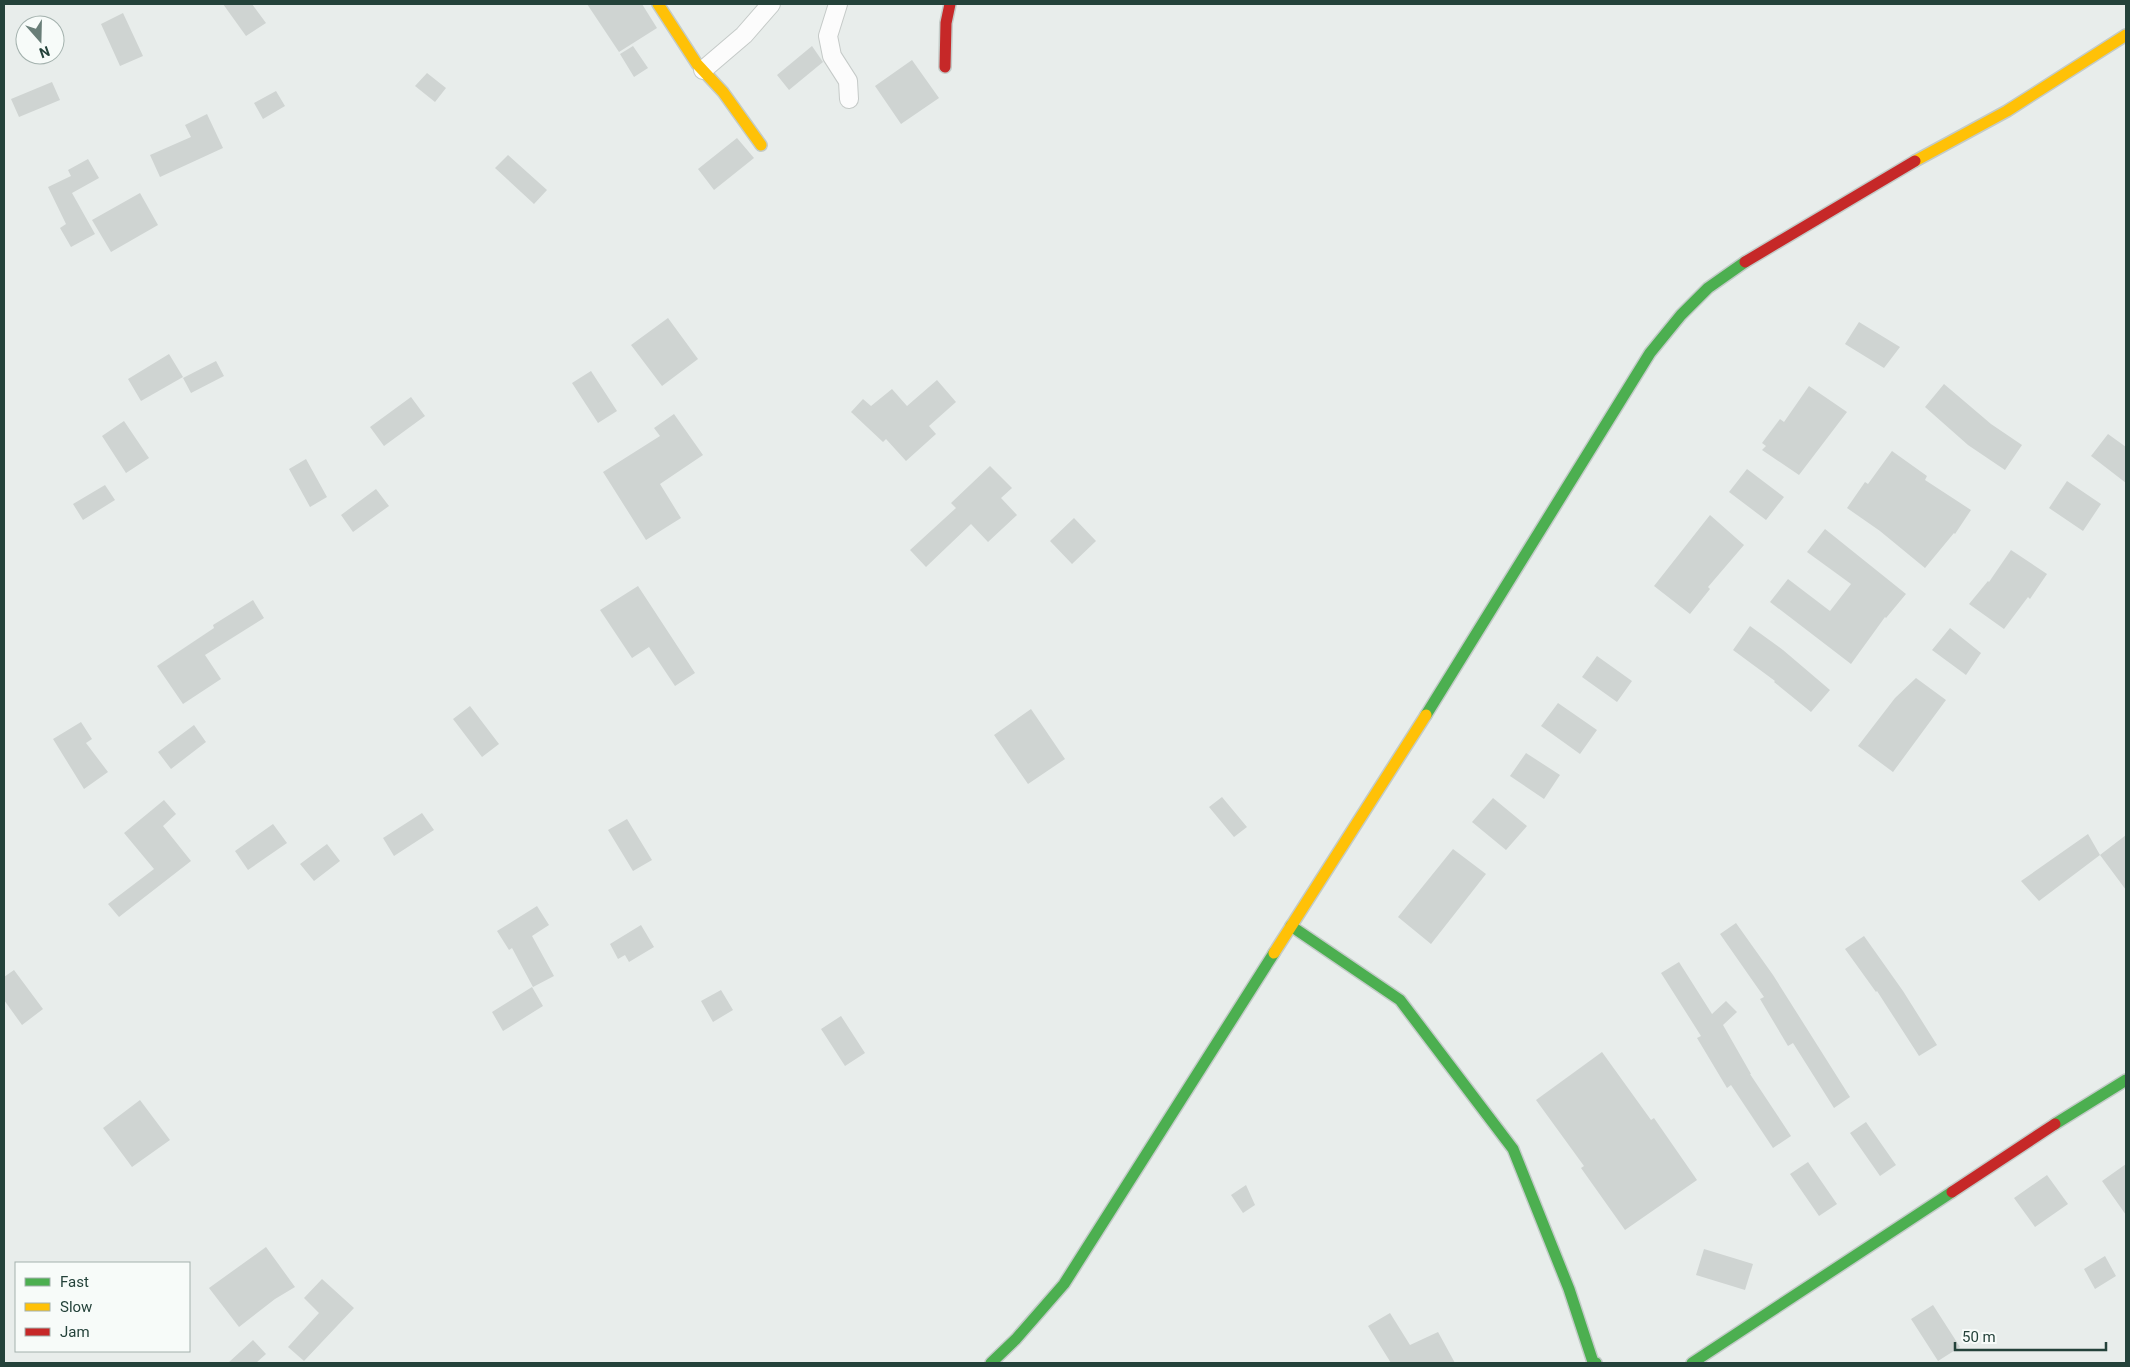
<svg xmlns="http://www.w3.org/2000/svg" width="2130" height="1367" font-family="Roboto,sans-serif">
<rect width="100%" height="100%" fill="#e8edeb"/>
<!-- building -->
<path fill="#cfd4d2" d="M 223,4 L 252,4 L 266,23 L 246,36 Z
M 587,4 L 642,4 L 657,28 L 619,52 Z
M 123,13 L 143,56 L 120,66 L 101,24 Z
M 633,46 L 648,68 L 634,77 L 620,54 Z
M 812,46 L 823,62 L 789,90 L 777,75 Z
M 912,60 L 939,98 L 901,124 L 875,86 Z
M 427,73 L 446,88 L 435,102 L 415,86 Z
M 52,82 L 60,100 L 19,117 L 11,99 Z
M 276,91 L 285,106 L 263,119 L 254,103 Z
M 207,114 L 223,148 L 160,177 L 150,155 L 191,137 L 185,125 Z
M 737,138 L 754,158 L 714,190 L 698,169 Z
M 508,155 L 547,190 L 534,204 L 495,168 Z
M 88,159 L 99,178 L 72,193 L 95,234 L 71,247 L 60,228 L 66,224 L 48,187 L 71,176 L 68,170 Z
M 140,193 L 158,225 L 111,252 L 92,220 Z
M 668,318 L 698,359 L 662,386 L 631,345 Z
M 1859,322 L 1900,347 L 1884,368 L 1845,344 Z
M 169,354 L 183,377 L 141,401 L 128,379 Z
M 216,361 L 224,376 L 191,393 L 183,378 Z
M 591,371 L 617,411 L 598,423 L 572,383 Z
M 937,380 L 956,402 L 929,426 L 936,434 L 906,461 L 886,439 L 883,442 L 851,412 L 863,399 L 871,406 L 892,389 L 907,406 Z
M 1944,384 L 1991,424 L 2022,445 L 2005,470 L 1968,445 L 1925,407 Z
M 1809,386 L 1847,412 L 1799,475 L 1762,450 L 1766,446 L 1762,443 L 1780,419 L 1784,422 Z
M 411,397 L 425,416 L 384,446 L 370,427 Z
M 674,414 L 703,455 L 660,484 L 681,518 L 646,540 L 603,472 L 660,436 L 654,428 Z
M 124,421 L 149,458 L 126,473 L 102,436 Z
M 2108,434 L 2126,447 L 2126,483 L 2091,456 Z
M 1892,451 L 1927,476 L 1925,480 L 1971,510 L 1955,534 L 1954,533 L 1925,568 L 1880,531 L 1847,508 L 1865,482 L 1868,484 Z
M 306,459 L 327,497 L 310,507 L 289,469 Z
M 990,466 L 1012,488 L 1001,498 L 1017,515 L 988,542 L 971,524 L 926,567 L 910,550 L 956,508 L 951,503 Z
M 1747,469 L 1784,497 L 1766,520 L 1729,492 Z
M 2067,481 L 2101,504 L 2083,531 L 2049,508 Z
M 105,485 L 115,500 L 83,520 L 73,504 Z
M 376,489 L 389,506 L 353,532 L 341,515 Z
M 1710,515 L 1744,545 L 1708,587 L 1710,589 L 1690,614 L 1654,586 Z
M 1074,518 L 1096,541 L 1072,564 L 1050,541 Z
M 1825,529 L 1906,594 L 1886,618 L 1885,617 L 1851,664 L 1770,602 L 1788,579 L 1830,611 L 1851,584 L 1807,552 Z
M 2011,550 L 2047,574 L 2030,599 L 2028,597 L 2004,629 L 1969,604 L 1988,581 L 1989,582 Z
M 638,586 L 695,673 L 675,686 L 649,647 L 632,658 L 600,610 Z
M 253,600 L 264,618 L 205,655 L 221,679 L 183,704 L 157,666 L 214,628 L 213,625 Z
M 1750,626 L 1783,650 L 1830,690 L 1811,712 L 1774,682 L 1775,681 L 1733,650 Z
M 1950,628 L 1981,653 L 1966,675 L 1932,650 Z
M 1597,656 L 1632,681 L 1617,702 L 1582,677 Z
M 1916,678 L 1946,700 L 1893,772 L 1858,746 L 1895,698 Z
M 1558,703 L 1597,730 L 1580,754 L 1541,726 Z
M 470,706 L 499,744 L 482,757 L 453,719 Z
M 1031,709 L 1065,759 L 1028,784 L 994,735 Z
M 81,722 L 92,739 L 86,743 L 108,772 L 84,789 L 53,739 Z
M 194,725 L 206,742 L 171,769 L 158,752 Z
M 1526,753 L 1560,775 L 1544,799 L 1510,776 Z
M 1222,797 L 1247,827 L 1234,837 L 1209,807 Z
M 1493,798 L 1527,826 L 1506,850 L 1472,822 Z
M 164,800 L 176,814 L 163,826 L 191,861 L 119,917 L 108,904 L 154,869 L 124,833 Z
M 422,813 L 434,830 L 394,856 L 383,838 Z
M 627,819 L 652,860 L 633,871 L 608,830 Z
M 273,824 L 287,843 L 248,870 L 235,851 Z
M 2088,834 L 2100,855 L 2039,901 L 2021,881 Z
M 2126,835 L 2126,890 L 2100,855 Z
M 327,844 L 340,861 L 314,881 L 300,864 Z
M 1453,849 L 1486,874 L 1431,944 L 1398,917 Z
M 537,906 L 549,925 L 532,936 L 554,976 L 533,987 L 512,948 L 509,950 L 497,931 Z
M 1736,923 L 1773,975 L 1850,1097 L 1834,1108 L 1793,1043 L 1788,1046 L 1760,999 L 1764,997 L 1720,934 Z
M 641,925 L 654,947 L 629,962 L 625,955 L 618,959 L 610,944 Z
M 1864,936 L 1903,991 L 1937,1045 L 1919,1056 L 1877,991 L 1876,992 L 1845,949 Z
M 1679,962 L 1712,1014 L 1726,1001 L 1737,1012 L 1723,1025 L 1751,1074 L 1750,1074 L 1791,1136 L 1773,1148 L 1731,1085 L 1727,1088 L 1697,1038 L 1701,1036 L 1661,973 Z
M 14,970 L 43,1009 L 22,1025 L 4,1000 L 4,977 Z
M 532,987 L 543,1006 L 503,1031 L 492,1012 Z
M 721,990 L 733,1010 L 713,1022 L 701,1001 Z
M 841,1016 L 865,1053 L 845,1066 L 821,1029 Z
M 1602,1052 L 1651,1120 L 1654,1118 L 1697,1180 L 1625,1230 L 1581,1168 L 1584,1166 L 1536,1100 Z
M 140,1100 L 170,1140 L 132,1167 L 103,1128 Z
M 1866,1122 L 1896,1165 L 1880,1176 L 1850,1133 Z
M 1808,1162 L 1837,1204 L 1819,1216 L 1790,1174 Z
M 2126,1164 L 2126,1215 L 2102,1181 Z
M 2047,1175 L 2068,1204 L 2035,1227 L 2014,1198 Z
M 1246,1185 L 1255,1205 L 1243,1213 L 1231,1195 Z
M 266,1247 L 295,1287 L 275,1299 L 239,1327 L 209,1288 Z
M 1704,1249 L 1753,1264 L 1745,1290 L 1696,1275 Z
M 2105,1256 L 2116,1276 L 2095,1289 L 2084,1269 Z
M 322,1279 L 354,1308 L 304,1361 L 288,1347 L 319,1313 L 304,1298 Z
M 1933,1305 L 1960,1347 L 1938,1361 L 1911,1319 Z
M 1390,1313 L 1410,1345 L 1438,1332 L 1455,1363 L 1391,1363 L 1368,1326 Z
M 253,1340 L 266,1354 L 256,1363 L 228,1363 Z"/>
<g fill="none" stroke-linecap="round" stroke-linejoin="round">
<!-- street casing -->
<g stroke="#c5cac8" stroke-width="20">
<path id="street" d="M 838,4 L 828,36 L 832,56 L 848,81 L 849,99
M 703,70 L 744,35 L 771,4"/>
</g>
<!-- fast casing -->
<g stroke="#c3cbc8" stroke-width="14">
<path id="fast" d="M 1426,715 L 1650,353 L 1681,315 L 1708,288 L 1745,262
M 1291,926 L 1400,1000 L 1513,1149 L 1569,1289 L 1593,1362 L 1596,1363
M 2055,1124 L 2126,1080
M 991,1363 L 1016,1339 L 1064,1284 L 1274,953
M 1692,1363 L 1952,1192"/>
</g>
<!-- slow casing -->
<g stroke="#c3cbc8" stroke-width="14">
<path id="slow" d="M 658,4 L 697,64 L 723,92 L 761,145
M 1915,161 L 2007,111 L 2126,35
M 1274,953 L 1426,715"/>
</g>
<!-- jam casing -->
<g stroke="#c3cbc8" stroke-width="14">
<path id="jam" d="M 945,67 L 946,23 L 950,4
M 1745,262 L 1915,161
M 1952,1192 L 2055,1124"/>
</g>
<!-- street -->
<use href="#street" stroke="#fcfcfc" stroke-width="18"/>
<!-- fast -->
<use href="#fast" stroke="#4caf50" stroke-width="11"/>
<!-- slow -->
<use href="#slow" stroke="#ffc107" stroke-width="11"/>
<!-- jam -->
<use href="#jam" stroke="#c62828" stroke-width="11"/>
</g>
<!-- border -->
<rect width="2130" height="1367" fill="none" stroke="#24423a" stroke-width="10"/>
<!-- legend -->
<rect x="15" y="1262" width="175" height="90" fill="#f7fbf9" stroke="#a3b1ad"/>
<rect x="25" y="1278" width="25" height="8" fill="#4caf50" stroke="#a3b1ad"/>
<text x="60" y="1287" font-size="15" fill="#24423a">Fast</text>
<rect x="25" y="1303" width="25" height="8" fill="#ffc107" stroke="#a3b1ad"/>
<text x="60" y="1312" font-size="15" fill="#24423a">Slow</text>
<rect x="25" y="1328" width="25" height="8" fill="#c62828" stroke="#a3b1ad"/>
<text x="60" y="1337" font-size="15" fill="#24423a">Jam</text>
<!-- north arrow -->
<g transform="translate(40 40) rotate(160)"><circle r="24" fill="#f7fbf9" stroke="#a3b1ad"/>
<path d="M0-4L9 19L0 12L-9 19Z" fill="#697e78"/>
<text y="-8" font-size="14" font-weight="bold" text-anchor="middle" fill="#24423a">N</text>
</g>
<!-- scale -->
<path d="M1955 1342v8h151v-8" fill="none" stroke="#24423a" stroke-width="2.5"/>
<text x="1962" y="1342" font-size="15" fill="#24423a" stroke="#f7fbf9" stroke-width="4" paint-order="stroke">50 m</text>
</svg>
